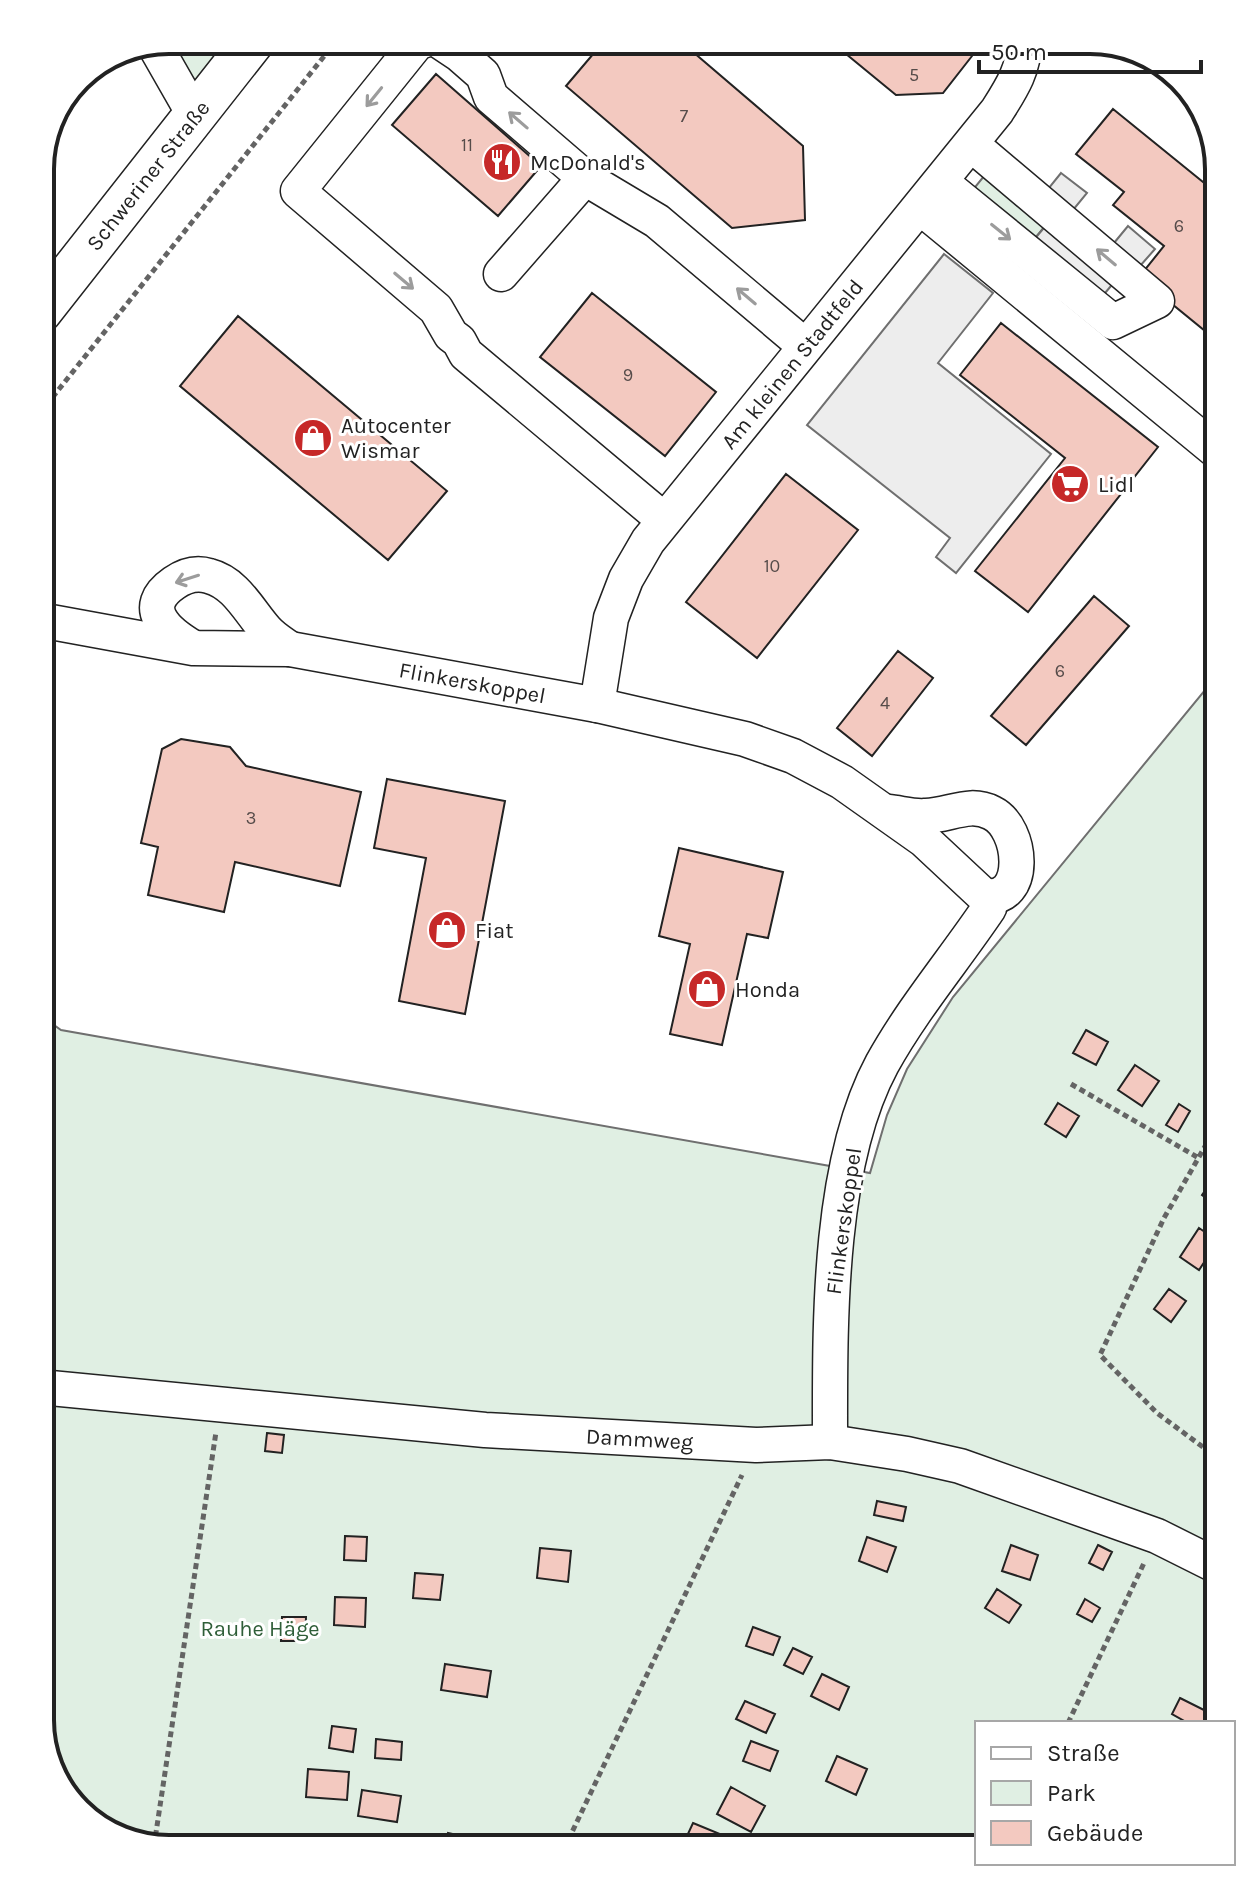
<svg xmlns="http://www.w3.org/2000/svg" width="1259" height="1889" font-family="Karla,sans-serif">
<rect width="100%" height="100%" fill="#fff"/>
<!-- green -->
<path fill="#e0efe3" stroke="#6f6f6f" stroke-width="2" d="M 169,40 L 247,40 L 191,105 Z
M 989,170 L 1050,220 L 1032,242 L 971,192 Z
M 1219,673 L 1218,1723 L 977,1723 L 977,1849 L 161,1849 L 98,1827 L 57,1784 L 40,1720 L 40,1015 L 61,1030 L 870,1173 L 887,1115 L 907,1069 L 953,997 Z"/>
<!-- parking -->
<path fill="#ededed" stroke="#6f6f6f" stroke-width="2" d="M 1061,173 L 1087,193 L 1073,210 L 1048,189 Z
M 1048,223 L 1116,280 L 1100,299 L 1032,242 Z
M 1128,226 L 1155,249 L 1140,266 L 1114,243 Z
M 944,254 L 993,293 L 938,363 L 1051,454 L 956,573 L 936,557 L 950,538 L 807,425 Z"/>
<!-- building -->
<path fill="#f3c9c0" stroke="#222" stroke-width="2" d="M 605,40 L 679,40 L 803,146 L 805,220 L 732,228 L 566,86 Z
M 829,40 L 972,40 L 972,56 L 943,93 L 896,95 Z
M 436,74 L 541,166 L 498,216 L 392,125 Z
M 1113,109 L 1219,195 L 1219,323 L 1210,335 L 1139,277 L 1164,246 L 1113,205 L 1124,192 L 1076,154 Z
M 592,293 L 716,392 L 665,456 L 540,357 Z
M 238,316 L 447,491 L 388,560 L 180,386 Z
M 1001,323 L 1158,447 L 1028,612 L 975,571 L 1065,458 L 960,375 Z
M 786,474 L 858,530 L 757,658 L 686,602 Z
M 1094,596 L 1129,626 L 1026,745 L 991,716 Z
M 898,651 L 933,678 L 872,756 L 837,728 Z
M 181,739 L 230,747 L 246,766 L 361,792 L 340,886 L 235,862 L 224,912 L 148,895 L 158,847 L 141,843 L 162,749 Z
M 387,779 L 505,801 L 465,1014 L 399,1001 L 426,858 L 374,848 Z
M 679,848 L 783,872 L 768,938 L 747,934 L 722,1045 L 670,1034 L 690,944 L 659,936 Z
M 1086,1030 L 1108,1042 L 1096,1065 L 1073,1053 Z
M 1135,1065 L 1159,1081 L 1142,1106 L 1118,1090 Z
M 1058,1103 L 1079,1116 L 1066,1137 L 1045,1124 Z
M 1179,1104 L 1190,1111 L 1178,1132 L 1166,1125 Z
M 1219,1171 L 1219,1206 L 1218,1207 L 1202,1195 Z
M 1199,1228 L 1218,1241 L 1199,1270 L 1180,1257 Z
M 1169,1289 L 1186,1301 L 1171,1322 L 1154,1309 Z
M 267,1433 L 284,1435 L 282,1453 L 265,1451 Z
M 877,1501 L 906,1507 L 903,1521 L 874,1515 Z
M 345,1536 L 367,1537 L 366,1561 L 344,1560 Z
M 867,1537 L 896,1547 L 887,1572 L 859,1561 Z
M 1011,1545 L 1038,1555 L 1030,1580 L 1002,1571 Z
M 1098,1545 L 1112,1552 L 1103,1570 L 1089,1563 Z
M 540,1548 L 571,1551 L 568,1582 L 537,1578 Z
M 415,1573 L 443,1575 L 440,1600 L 413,1598 Z
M 997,1589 L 1021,1605 L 1009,1623 L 985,1608 Z
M 335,1597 L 366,1598 L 365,1627 L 334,1625 Z
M 1085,1599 L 1100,1608 L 1092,1622 L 1077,1614 Z
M 282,1617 L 306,1617 L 305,1641 L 281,1641 Z
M 753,1627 L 780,1637 L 773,1655 L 746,1646 Z
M 40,1648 L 51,1651 L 46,1676 L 40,1674 Z
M 793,1648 L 812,1657 L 803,1674 L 784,1665 Z
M 445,1664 L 491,1671 L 487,1697 L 441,1690 Z
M 822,1674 L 849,1687 L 839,1710 L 811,1696 Z
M 40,1679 L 49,1680 L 45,1717 L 40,1717 Z
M 1180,1698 L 1210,1713 L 1205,1723 L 1188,1723 L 1172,1714 Z
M 745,1701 L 775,1714 L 766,1733 L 736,1719 Z
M 332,1726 L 356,1729 L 353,1752 L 329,1748 Z
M 376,1739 L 402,1742 L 401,1760 L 375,1758 Z
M 751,1741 L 778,1751 L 770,1771 L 743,1761 Z
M 837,1756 L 867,1769 L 856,1795 L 826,1781 Z
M 308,1769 L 349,1772 L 347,1800 L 306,1797 Z
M 731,1787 L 765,1806 L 751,1832 L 717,1814 Z
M 362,1790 L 401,1796 L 397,1822 L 358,1816 Z
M 693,1823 L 732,1839 L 728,1849 L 717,1849 L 687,1836 Z
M 448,1833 L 467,1837 L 464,1849 L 444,1849 Z"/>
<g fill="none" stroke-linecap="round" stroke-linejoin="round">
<!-- minor casing -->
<g stroke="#222" stroke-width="37">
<g id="minor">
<path d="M 425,40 L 417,43 L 298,191 L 436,309 L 451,335 L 459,341 L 466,354 L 664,520"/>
<path d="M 438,40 L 459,54 L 483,75 L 491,97 L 585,178 L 657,221 L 805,346"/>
<path d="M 155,46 L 195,116"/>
<path d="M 941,182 L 1113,322 L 1157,301 L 971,144"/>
<path d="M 920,207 L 1219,453"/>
<path d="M 501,274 L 585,178"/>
<path id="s1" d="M 40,620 L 193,648 L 290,649 L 597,705 L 745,739 L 793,756 L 842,782 L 924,840 L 984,896 L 989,908 C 954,960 913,1008 882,1064 C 827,1166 830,1328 830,1442"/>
<path d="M 192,647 C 167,632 138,608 174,583 C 184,576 196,572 209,576 C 236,583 249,611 266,630 C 273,638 282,643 290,649"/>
<path id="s2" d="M 597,705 L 611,618 L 626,579 L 648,541 L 997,111 C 1011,89 1025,68 1024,40"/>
<path d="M 888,812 C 900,813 913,817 925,816 C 949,816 969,801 992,813 C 1023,828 1029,903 984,896"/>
<path id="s3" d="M 40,1387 L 485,1430 L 756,1445 L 830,1442 L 907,1454 L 960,1466 L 1157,1536 L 1219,1567"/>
</g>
</g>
<!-- major casing -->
<g stroke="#222" stroke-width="45">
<g id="major">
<path id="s4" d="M 40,312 L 254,40"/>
</g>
</g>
<!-- path -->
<path stroke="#646464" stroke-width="5" stroke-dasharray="6 4" stroke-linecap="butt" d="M 40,413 L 337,40
M 1071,1084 L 1197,1157
M 1219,1459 L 1157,1413 L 1100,1355 L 1164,1218 L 1219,1122
M 1068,1723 L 1145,1561
M 154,1846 L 216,1432
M 564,1849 L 742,1475"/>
<!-- minor -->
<use href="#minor" stroke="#fff" stroke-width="34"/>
<!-- major -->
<use href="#major" stroke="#fff" stroke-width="42"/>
</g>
<!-- one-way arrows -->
<defs><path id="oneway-shaft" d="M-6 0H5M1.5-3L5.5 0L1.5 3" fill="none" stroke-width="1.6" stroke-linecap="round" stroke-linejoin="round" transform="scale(2)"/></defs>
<g stroke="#9c9c9c">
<use href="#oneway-shaft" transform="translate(374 97) rotate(129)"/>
<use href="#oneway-shaft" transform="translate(518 120) rotate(-139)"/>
<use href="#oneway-shaft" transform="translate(1001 232) rotate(39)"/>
<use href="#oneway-shaft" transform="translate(1106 257) rotate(-140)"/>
<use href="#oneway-shaft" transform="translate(404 281) rotate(40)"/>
<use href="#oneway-shaft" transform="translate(746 296) rotate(-140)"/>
<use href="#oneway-shaft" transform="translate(187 579) rotate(162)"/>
</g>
<!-- icons -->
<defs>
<g id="restaurant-disc" transform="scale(2)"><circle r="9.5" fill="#c62828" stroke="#fff"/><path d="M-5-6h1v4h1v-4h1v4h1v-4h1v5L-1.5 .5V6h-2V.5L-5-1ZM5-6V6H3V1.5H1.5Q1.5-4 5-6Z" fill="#fff"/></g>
<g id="shop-disc" transform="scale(2)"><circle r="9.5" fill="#c62828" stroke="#fff"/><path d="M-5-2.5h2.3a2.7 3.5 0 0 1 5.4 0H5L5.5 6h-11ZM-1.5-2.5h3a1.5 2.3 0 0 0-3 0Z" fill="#fff"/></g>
<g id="supermarket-disc" transform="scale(2)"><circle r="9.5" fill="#c62828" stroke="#fff"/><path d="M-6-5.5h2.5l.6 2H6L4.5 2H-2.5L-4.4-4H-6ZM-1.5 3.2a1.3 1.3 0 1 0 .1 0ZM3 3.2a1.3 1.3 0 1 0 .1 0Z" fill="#fff"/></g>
</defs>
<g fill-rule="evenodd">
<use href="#restaurant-disc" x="502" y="162"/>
<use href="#shop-disc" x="313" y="438"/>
<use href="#supermarket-disc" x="1070" y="484"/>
<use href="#shop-disc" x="447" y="930"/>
<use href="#shop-disc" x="707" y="989"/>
</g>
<g text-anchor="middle" stroke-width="6" stroke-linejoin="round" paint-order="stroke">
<!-- number labels -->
<g font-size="18" fill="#564c4a">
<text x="914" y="81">5</text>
<text x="684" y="122">7</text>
<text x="467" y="151">11</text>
<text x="1179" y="232">6</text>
<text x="628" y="381">9</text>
<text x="772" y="572">10</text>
<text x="1060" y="677">6</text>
<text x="885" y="709">4</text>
<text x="251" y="824">3</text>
</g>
<!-- poi labels -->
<g font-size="22" fill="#222" stroke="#fff" text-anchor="start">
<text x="530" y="170">McDonald's</text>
<text x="341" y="433">Autocenter<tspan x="341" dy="25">Wismar</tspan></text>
<text x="1098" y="492">Lidl</text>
<text x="475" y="938">Fiat</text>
<text x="735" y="997">Honda</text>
</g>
<!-- street labels -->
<g font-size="22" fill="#222" stroke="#fff">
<text dy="8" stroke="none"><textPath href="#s4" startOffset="174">Schweriner Straße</textPath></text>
<text dy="8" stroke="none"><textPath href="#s2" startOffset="402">Am kleinen Stadtfeld</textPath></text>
<text dy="8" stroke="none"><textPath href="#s1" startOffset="438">Flinkerskoppel</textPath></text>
<text transform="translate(843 1221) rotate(-82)" y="8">Flinkerskoppel</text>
<text dy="8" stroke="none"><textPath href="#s3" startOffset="602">Dammweg</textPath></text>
</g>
<!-- park labels -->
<g font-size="22" fill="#2f5e38" stroke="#fff">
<text x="260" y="1636">Rauhe Häge</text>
</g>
</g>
<!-- crop -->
<path d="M0 0H1259V1889H0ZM169 54H1090A115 115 0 0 1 1205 169V1720A115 115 0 0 1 1090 1835H169A115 115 0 0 1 54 1720V169A115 115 0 0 1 169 54Z" fill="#fff" fill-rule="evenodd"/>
<path fill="none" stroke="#222" stroke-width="4" d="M169 54H1090A115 115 0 0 1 1205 169V1720A115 115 0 0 1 1090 1835H169A115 115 0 0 1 54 1720V169A115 115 0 0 1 169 54Z"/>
<!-- legend -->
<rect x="975" y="1721" width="260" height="144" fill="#ffffff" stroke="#a7a7a7" stroke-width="2"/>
<rect x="991" y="1747" width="40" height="12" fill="#ffffff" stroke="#a7a7a7" stroke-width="2"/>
<text x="1047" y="1761" font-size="24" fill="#222222">Straße</text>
<rect x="991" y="1781" width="40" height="24" fill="#e0efe3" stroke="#a7a7a7" stroke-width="2"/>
<text x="1047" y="1801" font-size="24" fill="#222222">Park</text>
<rect x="991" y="1821" width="40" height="24" fill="#f3c9c0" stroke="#a7a7a7" stroke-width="2"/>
<text x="1047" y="1841" font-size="24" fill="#222222">Gebäude</text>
<!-- scale -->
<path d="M979 60v12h222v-12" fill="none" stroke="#222222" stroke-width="4"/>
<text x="991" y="60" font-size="24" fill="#222222" stroke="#ffffff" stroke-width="6" paint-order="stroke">50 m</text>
</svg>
